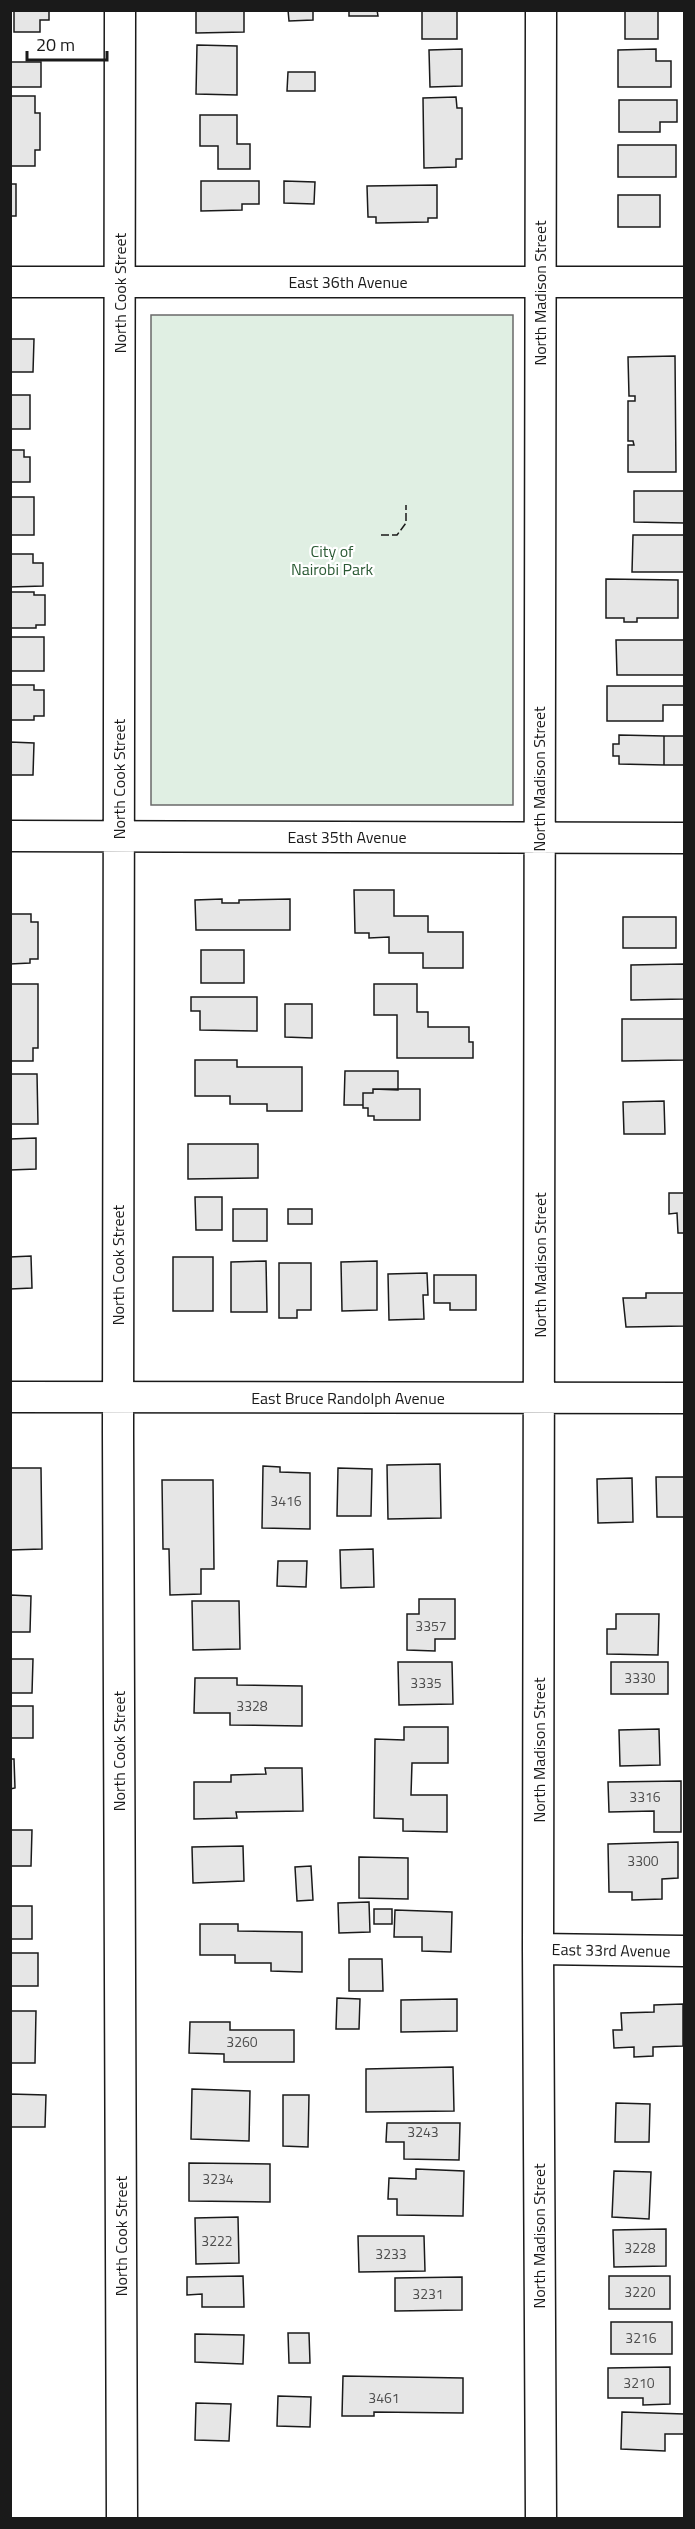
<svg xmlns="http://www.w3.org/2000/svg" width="695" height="2529" font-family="'Titillium Web',sans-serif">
<rect width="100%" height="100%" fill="#fff"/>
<!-- green -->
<path fill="#e0efe3" stroke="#6a6a6a" stroke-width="1.5" d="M 151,315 L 513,315 L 513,805 L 151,805 Z"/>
<!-- building -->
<path fill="#e6e6e6" stroke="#1a1a1a" stroke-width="1.5" d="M 14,10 L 49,10 L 49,20 L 40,20 L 40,32 L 14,32 Z
M 196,10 L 244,10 L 244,32 L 196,33 Z
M 288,10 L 313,10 L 313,20 L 289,21 Z
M 349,10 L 377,10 L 378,16 L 349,16 Z
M 422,10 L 457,10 L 457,39 L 422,39 Z
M 625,10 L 658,10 L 658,39 L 625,39 Z
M 197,45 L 237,46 L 237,95 L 196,94 Z
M 462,49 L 462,86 L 430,87 L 429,50 Z
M 656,49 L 656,61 L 671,61 L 671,87 L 618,87 L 618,50 Z
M 10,62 L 41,62 L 41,87 L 10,87 Z
M 288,72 L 315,72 L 315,91 L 287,91 Z
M 10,96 L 35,96 L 35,113 L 40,113 L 40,150 L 35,150 L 35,166 L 10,166 Z
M 456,97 L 457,108 L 462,108 L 462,159 L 456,159 L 456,167 L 424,168 L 423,98 Z
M 619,100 L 677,100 L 677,122 L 660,122 L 660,132 L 619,132 Z
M 200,115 L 237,115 L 237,144 L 250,144 L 250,169 L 218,169 L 218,146 L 200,146 Z
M 618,145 L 676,145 L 676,177 L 618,177 Z
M 201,181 L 259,181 L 259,204 L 242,204 L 242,210 L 201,211 Z
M 284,181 L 315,182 L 314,204 L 284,203 Z
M 10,184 L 16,184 L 16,216 L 10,216 Z
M 437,185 L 437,218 L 428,218 L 428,222 L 376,223 L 376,217 L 368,217 L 367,186 Z
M 618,195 L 660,195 L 660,227 L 618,227 Z
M 10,339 L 34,339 L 33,372 L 10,372 Z
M 675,356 L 676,472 L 628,472 L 628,445 L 634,445 L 633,441 L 628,441 L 628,401 L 635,401 L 635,396 L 629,396 L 628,357 Z
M 10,395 L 30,395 L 30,429 L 10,429 Z
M 10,450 L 24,450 L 24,457 L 30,457 L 30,482 L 10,482 Z
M 634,491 L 684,491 L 684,523 L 634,522 Z
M 10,497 L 34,497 L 34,535 L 10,535 Z
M 633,535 L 684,535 L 684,572 L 632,572 Z
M 10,554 L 33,554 L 33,563 L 43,563 L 43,586 L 10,587 Z
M 606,579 L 678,580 L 678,618 L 637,618 L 637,622 L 624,622 L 624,618 L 606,618 Z
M 10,592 L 34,592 L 34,595 L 45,595 L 45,625 L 36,625 L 36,628 L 10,628 Z
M 10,637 L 44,637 L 44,671 L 10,671 Z
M 616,640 L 684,640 L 684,675 L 617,675 Z
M 10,685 L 34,685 L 34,690 L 44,690 L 44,716 L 34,716 L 34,720 L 10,720 Z
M 607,686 L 684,686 L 684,705 L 663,705 L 663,721 L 607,721 Z
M 619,735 L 664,736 L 664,765 L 619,764 L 619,756 L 613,756 L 613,744 L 619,744 Z
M 664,736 L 684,736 L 684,765 L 664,765 Z
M 10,742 L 34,743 L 33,775 L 10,775 Z
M 354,890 L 394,890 L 394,916 L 428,916 L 428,932 L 463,932 L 463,968 L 423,968 L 423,953 L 389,953 L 389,937 L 369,938 L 369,933 L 355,933 Z
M 222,899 L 222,903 L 239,903 L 239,900 L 290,899 L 290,930 L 196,930 L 195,900 Z
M 10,914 L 31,914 L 31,922 L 38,922 L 38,959 L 30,959 L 30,963 L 10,964 Z
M 623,917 L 676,917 L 676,948 L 623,948 Z
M 201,950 L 244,950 L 244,983 L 201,983 Z
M 684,964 L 684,999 L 631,1000 L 631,965 Z
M 10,984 L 38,984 L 38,1048 L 33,1048 L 33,1061 L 10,1061 Z
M 374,984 L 417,984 L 417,1012 L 428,1012 L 428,1027 L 469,1027 L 469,1042 L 473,1042 L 473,1058 L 397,1058 L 397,1015 L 374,1015 Z
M 191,997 L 257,997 L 257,1031 L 200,1030 L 200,1011 L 191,1011 Z
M 285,1004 L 312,1004 L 312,1038 L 285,1037 Z
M 622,1019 L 684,1019 L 684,1060 L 622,1061 Z
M 195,1060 L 237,1060 L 237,1067 L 302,1067 L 302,1111 L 267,1111 L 267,1104 L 230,1104 L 230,1096 L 195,1096 Z
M 345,1071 L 398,1071 L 398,1090 L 373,1089 L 373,1093 L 363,1093 L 363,1105 L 344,1105 Z
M 10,1074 L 37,1074 L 38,1124 L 10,1124 Z
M 373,1089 L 420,1089 L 420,1120 L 374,1120 L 374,1116 L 368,1116 L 368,1108 L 363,1108 L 363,1093 L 373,1093 Z
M 664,1101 L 665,1134 L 624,1134 L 623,1102 Z
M 36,1138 L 36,1169 L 10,1170 L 10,1139 Z
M 188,1144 L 258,1144 L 258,1178 L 188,1179 Z
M 669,1193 L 684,1193 L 684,1233 L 678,1233 L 677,1213 L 669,1214 Z
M 195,1197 L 222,1197 L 222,1230 L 196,1230 Z
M 233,1209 L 267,1209 L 267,1241 L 233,1241 Z
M 288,1209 L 312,1209 L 312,1224 L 288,1224 Z
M 31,1256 L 32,1288 L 10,1289 L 10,1257 Z
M 173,1257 L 213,1257 L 213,1311 L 173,1311 Z
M 266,1261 L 267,1312 L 231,1312 L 231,1262 Z
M 377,1261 L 377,1310 L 342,1311 L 341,1262 Z
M 279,1263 L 311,1263 L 311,1310 L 297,1310 L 297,1318 L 279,1318 Z
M 427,1273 L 428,1295 L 423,1295 L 424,1319 L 389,1320 L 388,1274 Z
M 434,1275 L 476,1275 L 476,1310 L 450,1310 L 450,1303 L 434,1303 Z
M 646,1293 L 684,1293 L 684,1326 L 626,1327 L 623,1298 L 646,1298 Z
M 440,1464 L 441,1518 L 388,1519 L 387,1465 Z
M 263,1466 L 280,1467 L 280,1472 L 310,1473 L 310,1529 L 262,1528 Z
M 10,1468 L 41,1468 L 42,1549 L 10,1550 Z
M 338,1468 L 372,1469 L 371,1516 L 337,1516 Z
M 656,1477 L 684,1477 L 684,1517 L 657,1517 Z
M 632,1478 L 633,1522 L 598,1523 L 597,1479 Z
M 162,1480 L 213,1480 L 214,1569 L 201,1569 L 201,1594 L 170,1595 L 169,1549 L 163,1549 Z
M 373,1549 L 374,1587 L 341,1588 L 340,1550 Z
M 278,1561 L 307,1561 L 306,1587 L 277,1586 Z
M 10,1595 L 31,1596 L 30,1632 L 10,1632 Z
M 419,1599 L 455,1599 L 455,1639 L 435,1639 L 435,1651 L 407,1650 L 407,1614 L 419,1614 Z
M 192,1601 L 239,1601 L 240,1649 L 193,1650 Z
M 616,1614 L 659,1614 L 658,1655 L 607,1654 L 607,1629 L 616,1629 Z
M 10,1659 L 33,1659 L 32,1693 L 10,1693 Z
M 398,1662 L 452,1662 L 453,1704 L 399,1705 Z
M 611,1662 L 668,1662 L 668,1694 L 611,1694 Z
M 195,1678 L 237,1678 L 237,1685 L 302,1686 L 302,1726 L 230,1725 L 230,1713 L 194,1713 Z
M 10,1706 L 33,1706 L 33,1738 L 10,1738 Z
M 404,1727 L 448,1727 L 448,1763 L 412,1763 L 411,1795 L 447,1795 L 447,1832 L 403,1831 L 403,1819 L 374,1818 L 375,1739 L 404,1740 Z
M 659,1729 L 660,1765 L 620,1766 L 619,1730 Z
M 10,1759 L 14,1759 L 15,1788 L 10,1789 Z
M 265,1768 L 302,1768 L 303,1811 L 236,1812 L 237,1818 L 194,1819 L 194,1782 L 231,1782 L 231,1775 L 266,1774 Z
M 681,1781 L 681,1832 L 654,1832 L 654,1811 L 609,1812 L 608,1782 Z
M 10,1830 L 32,1830 L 31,1866 L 10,1866 Z
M 678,1842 L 678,1878 L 662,1879 L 662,1899 L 632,1900 L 632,1892 L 609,1892 L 608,1844 Z
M 243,1846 L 244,1881 L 193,1883 L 192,1847 Z
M 359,1857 L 408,1858 L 408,1899 L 359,1898 Z
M 311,1866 L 313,1900 L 297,1901 L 295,1867 Z
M 369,1902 L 370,1932 L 339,1933 L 338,1903 Z
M 10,1906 L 32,1906 L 32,1939 L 10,1939 Z
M 374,1909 L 392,1909 L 392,1924 L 374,1924 Z
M 395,1910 L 452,1912 L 451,1952 L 422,1951 L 422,1937 L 394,1937 Z
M 200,1924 L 238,1924 L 238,1931 L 302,1932 L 302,1972 L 271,1971 L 271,1963 L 235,1963 L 235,1955 L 200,1955 Z
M 10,1953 L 38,1953 L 38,1986 L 10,1986 Z
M 349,1959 L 382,1959 L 383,1991 L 349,1991 Z
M 337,1998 L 360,1999 L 359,2029 L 336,2029 Z
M 457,1999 L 457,2031 L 401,2032 L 401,2000 Z
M 683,2004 L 683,2046 L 653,2047 L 653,2056 L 634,2057 L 634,2047 L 614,2048 L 613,2030 L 622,2030 L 621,2013 L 654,2012 L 654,2005 Z
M 10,2011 L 36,2011 L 35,2063 L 10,2063 Z
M 190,2022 L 230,2022 L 230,2030 L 294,2030 L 294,2062 L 224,2062 L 224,2054 L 189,2053 Z
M 453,2067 L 454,2111 L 366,2112 L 366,2069 Z
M 192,2089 L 250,2091 L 249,2141 L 191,2139 Z
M 10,2094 L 46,2095 L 45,2127 L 10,2127 Z
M 283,2095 L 309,2095 L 308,2147 L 283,2146 Z
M 616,2103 L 650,2104 L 649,2142 L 615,2142 Z
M 387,2123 L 460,2123 L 459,2160 L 404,2159 L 404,2142 L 386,2142 Z
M 189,2163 L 270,2164 L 270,2202 L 189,2201 Z
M 416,2169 L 464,2171 L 463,2216 L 397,2215 L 397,2199 L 388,2199 L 389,2178 L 416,2179 Z
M 614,2171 L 651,2172 L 649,2219 L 612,2217 Z
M 238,2217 L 239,2263 L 196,2264 L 195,2218 Z
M 666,2229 L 666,2266 L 614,2267 L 613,2230 Z
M 358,2236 L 424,2236 L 425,2271 L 359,2272 Z
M 243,2276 L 244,2307 L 202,2307 L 202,2294 L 187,2295 L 187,2277 Z
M 609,2276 L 670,2276 L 670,2309 L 609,2309 Z
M 462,2277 L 462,2310 L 395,2311 L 395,2278 Z
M 611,2322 L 672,2322 L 672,2354 L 611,2354 Z
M 288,2333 L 309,2333 L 310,2363 L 289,2363 Z
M 195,2334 L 244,2335 L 243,2364 L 195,2362 Z
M 670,2367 L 670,2404 L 643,2405 L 643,2398 L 608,2398 L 608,2368 Z
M 343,2376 L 463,2378 L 463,2413 L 374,2412 L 374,2416 L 342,2416 Z
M 278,2396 L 311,2397 L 310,2427 L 277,2426 Z
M 196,2403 L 231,2404 L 229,2441 L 195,2440 Z
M 622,2412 L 684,2414 L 684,2434 L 665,2434 L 665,2451 L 621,2449 Z"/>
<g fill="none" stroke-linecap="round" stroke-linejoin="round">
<!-- minor casing -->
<g stroke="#1a1a1a" stroke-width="33">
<path id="minor" d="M 120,10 L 118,1433 L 122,2518
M 10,282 L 684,282
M 10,836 L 684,838
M 10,1397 L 684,1398
M 538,1949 L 684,1951
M 541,2518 L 538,1949 L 541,10"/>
</g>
<!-- minor -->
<use href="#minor" stroke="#fff" stroke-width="30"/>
<!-- fence -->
<path stroke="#1a1a1a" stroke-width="1.5" stroke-dasharray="8 3" stroke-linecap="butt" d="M 381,535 L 397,535 L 406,523 L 406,505"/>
</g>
<g text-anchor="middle" stroke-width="4.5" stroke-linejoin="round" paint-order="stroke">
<!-- number labels -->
<g font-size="14" fill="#4d4d4d">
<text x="286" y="1506">3416</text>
<text x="431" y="1631">3357</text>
<text x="640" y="1683">3330</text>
<text x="426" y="1688">3335</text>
<text x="252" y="1711">3328</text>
<text x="645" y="1802">3316</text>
<text x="643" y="1866">3300</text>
<text x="242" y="2047">3260</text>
<text x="423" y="2137">3243</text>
<text x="218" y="2184">3234</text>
<text x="217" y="2246">3222</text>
<text x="640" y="2253">3228</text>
<text x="391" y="2259">3233</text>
<text x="640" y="2297">3220</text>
<text x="428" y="2299">3231</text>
<text x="641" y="2343">3216</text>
<text x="639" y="2388">3210</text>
<text x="384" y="2403">3461</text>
</g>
<!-- street labels -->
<g font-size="16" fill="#1a1a1a" stroke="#fff">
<text x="348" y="288">East 36th Avenue</text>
<text transform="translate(120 293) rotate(-90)" y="6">North Cook Street</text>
<text transform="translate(540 293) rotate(-90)" y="6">North Madison Street</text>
<text transform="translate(119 779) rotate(-90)" y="6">North Cook Street</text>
<text transform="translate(539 779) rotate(-90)" y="6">North Madison Street</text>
<text x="347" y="843">East 35th Avenue</text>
<text transform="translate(118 1265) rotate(-90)" y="6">North Cook Street</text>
<text transform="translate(540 1265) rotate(-90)" y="6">North Madison Street</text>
<text x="348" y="1404">East Bruce Randolph Avenue</text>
<text transform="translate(539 1750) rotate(-90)" y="6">North Madison Street</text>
<text transform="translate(119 1751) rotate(-90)" y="6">North Cook Street</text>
<text transform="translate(611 1950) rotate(1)" y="6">East 33rd Avenue</text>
<text transform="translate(121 2236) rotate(-90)" y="6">North Cook Street</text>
<text transform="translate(539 2236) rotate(-90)" y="6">North Madison Street</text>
</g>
<!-- park labels -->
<g font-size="16" fill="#2b5a34" stroke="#fff">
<text x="332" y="557">City of<tspan x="332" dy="18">Nairobi Park</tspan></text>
</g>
</g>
<!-- border -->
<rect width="695" height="2529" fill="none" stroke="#1a1a1a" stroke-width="24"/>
<!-- scale -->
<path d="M27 51v9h80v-9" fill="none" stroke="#1a1a1a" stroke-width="3"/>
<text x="36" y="51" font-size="18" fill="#1a1a1a" stroke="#ffffff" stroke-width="4.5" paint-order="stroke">20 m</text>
</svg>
